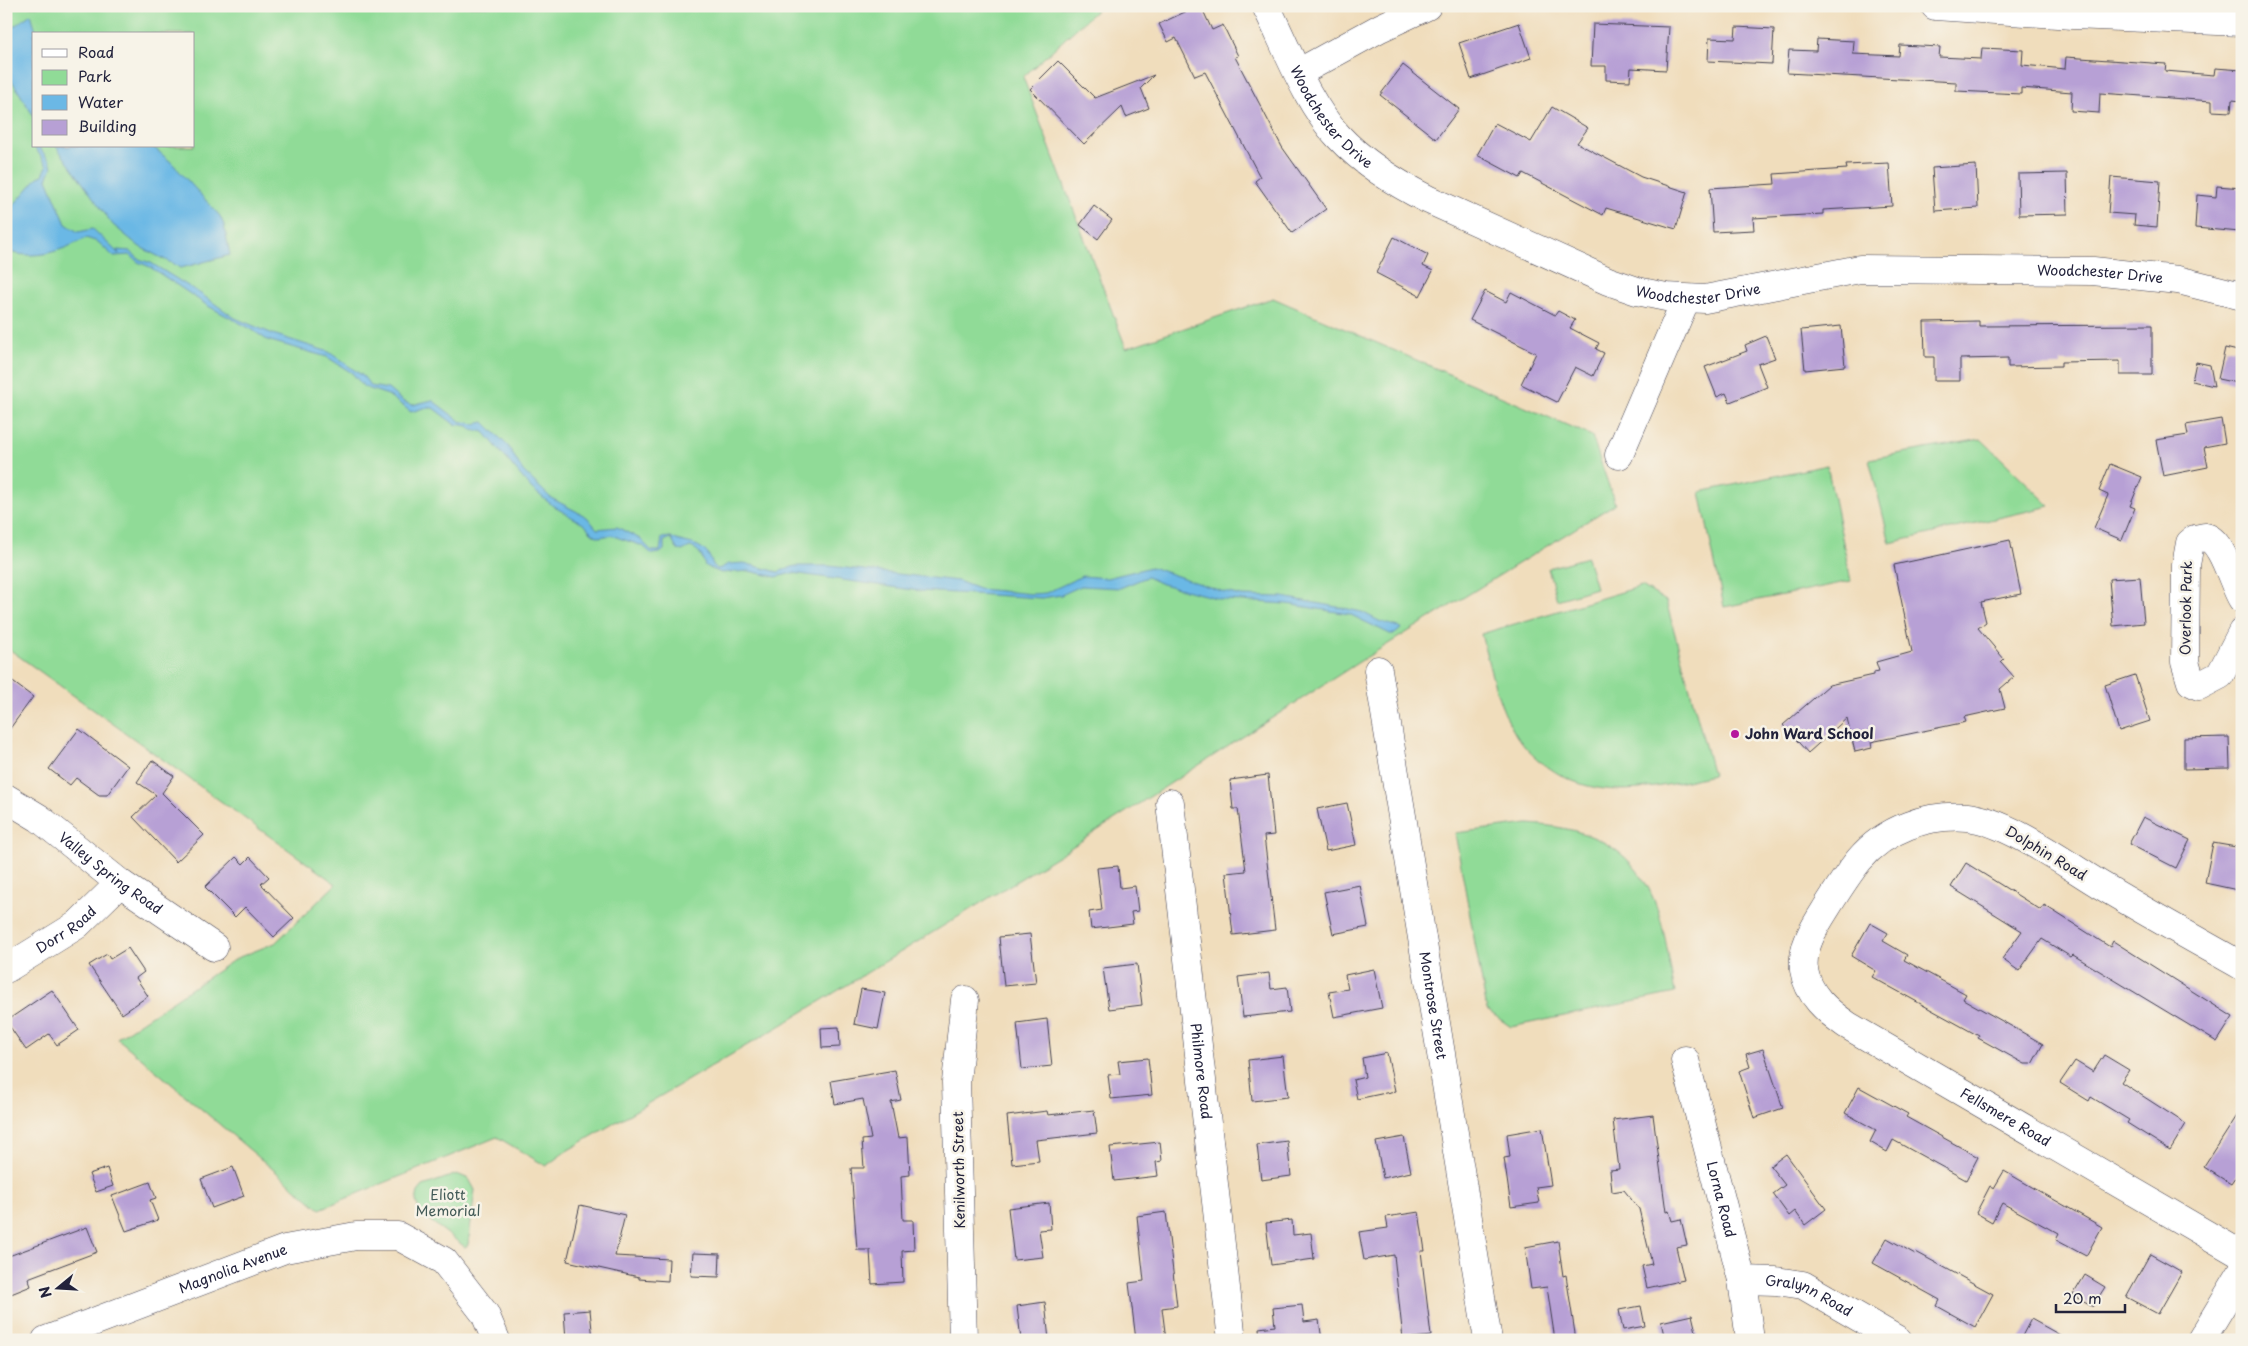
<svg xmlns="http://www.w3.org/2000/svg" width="2248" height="1346" font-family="'Playpen Sans',sans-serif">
<rect width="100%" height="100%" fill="#f7f3e8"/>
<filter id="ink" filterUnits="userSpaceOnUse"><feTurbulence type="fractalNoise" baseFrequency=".02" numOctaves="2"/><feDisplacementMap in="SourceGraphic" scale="10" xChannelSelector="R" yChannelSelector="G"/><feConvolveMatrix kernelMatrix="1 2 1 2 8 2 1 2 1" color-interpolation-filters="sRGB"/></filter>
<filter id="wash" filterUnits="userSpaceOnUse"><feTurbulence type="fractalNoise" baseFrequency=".0096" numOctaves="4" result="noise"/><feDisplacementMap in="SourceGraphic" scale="20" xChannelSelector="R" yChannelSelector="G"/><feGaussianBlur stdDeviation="1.12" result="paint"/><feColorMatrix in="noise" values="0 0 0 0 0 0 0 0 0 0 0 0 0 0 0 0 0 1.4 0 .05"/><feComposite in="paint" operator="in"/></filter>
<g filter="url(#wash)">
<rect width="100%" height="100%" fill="#f0ddbc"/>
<!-- green -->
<path fill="#90db97" stroke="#597e69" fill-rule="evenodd" d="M 6,6 L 1101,6 L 1023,77 L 1126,348 L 1273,298 L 1592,436 L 1615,504 L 1359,662 L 1064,852 L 780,1026 L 565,1152 L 546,1166 L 497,1137 L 320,1209 L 117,1038 L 237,958 L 275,943 L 336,884 L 6,647 ZM 34,34 L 194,34 L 194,146 L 34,146 Z
M 1981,439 L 2050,506 L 1890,543 L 1869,459 Z
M 1827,465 L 1851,581 L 1724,607 L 1700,492 Z
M 1587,557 L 1596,588 L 1557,600 L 1548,568 Z
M 1642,586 L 1666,601 L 1713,775 C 1658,787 1601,804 1551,769 C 1538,761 1524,748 1516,735 C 1497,705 1490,667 1481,634 Z
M 1528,824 C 1579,827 1623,840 1649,889 C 1665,920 1668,959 1675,993 L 1511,1027 L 1487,1010 L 1455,833 Z
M 457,1174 L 469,1179 L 475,1190 L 468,1245 L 465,1247 L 420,1213 L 416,1201 L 418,1192 L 423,1186 Z"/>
<!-- water -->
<path fill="#6bb8e5" stroke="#466d90" d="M 31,14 L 37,34 L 34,34 L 34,117 L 6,71 L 6,32 Z
M 34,146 L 38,146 L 50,161 L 52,167 L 47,179 L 66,224 L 78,232 L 93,229 L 119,254 L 117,250 L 130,251 L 139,259 L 151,263 L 201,294 L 235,318 L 273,334 L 329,352 L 363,376 L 371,386 L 388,389 L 402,401 L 412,405 L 432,400 L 460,421 L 474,424 L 484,422 L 508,446 L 523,471 L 551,498 L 587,517 L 597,529 L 617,527 L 640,539 L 652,551 L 660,551 L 662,538 L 671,537 C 680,544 696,541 705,551 C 711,556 711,563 716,569 L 721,568 L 728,564 L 744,563 L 778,572 L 795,566 L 829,566 L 958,581 L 979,589 L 1032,594 L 1046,593 L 1082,576 L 1107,578 L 1151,567 L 1224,592 L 1242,596 L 1283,597 L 1348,609 L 1362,612 L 1379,621 L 1402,628 L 1395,634 L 1390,634 L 1349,614 L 1287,604 L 1224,600 L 1162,584 L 1147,577 L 1120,588 L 1081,586 L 1061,595 L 1042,598 L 920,591 L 793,573 L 776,577 L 749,571 L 721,573 L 705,566 C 702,557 701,550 690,547 L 682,551 L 676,548 L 671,538 L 664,541 L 664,550 L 660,553 L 652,554 L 643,546 L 619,538 L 612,535 L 599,537 L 592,533 L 585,525 L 553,506 L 531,488 L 484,432 L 471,429 L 468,426 L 454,424 L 433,408 L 424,408 L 411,412 L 388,395 L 364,387 L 352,373 L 327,357 L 267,340 L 251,329 L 208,306 L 150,267 L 138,262 L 130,255 L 113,256 L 98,242 L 86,238 C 62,251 34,261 7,251 L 6,214 L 38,177 L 43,175 L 47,166 Z
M 56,146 L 152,146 L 171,162 L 220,216 L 224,225 L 230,255 L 181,268 L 140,247 L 113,225 Z"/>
<g id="blocks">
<!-- building -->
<path fill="#b7a0d5" d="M 1198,6 L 1201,6 L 1212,30 L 1223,25 L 1238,56 L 1235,57 L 1282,147 L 1326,209 L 1292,233 L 1255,181 L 1260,177 L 1205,72 L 1195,76 L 1176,38 L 1168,42 L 1159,24 Z
M 1519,23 L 1531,58 L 1471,79 L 1459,43 Z
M 1593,24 L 1669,27 L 1666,70 L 1631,68 L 1630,81 L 1606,80 L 1606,66 L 1591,66 Z
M 1736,27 L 1774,29 L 1772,64 L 1708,61 L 1709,38 L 1735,39 Z
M 1817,39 L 1854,41 L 1853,54 L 1899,56 L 1900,45 L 1940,47 L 1939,57 L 1981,59 L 1982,48 L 2023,50 L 2022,65 L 2065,69 L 2066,57 L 2166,64 L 2165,71 L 2214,75 L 2215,68 L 2242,70 L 2242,101 L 2232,100 L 2231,112 L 2212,111 L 2212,101 L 2100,93 L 2099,113 L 2071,111 L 2072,92 L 2021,88 L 2021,94 L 1956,91 L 1956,82 L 1787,73 L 1789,50 L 1816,51 Z
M 1058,61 L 1095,98 L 1154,75 L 1141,88 L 1149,108 L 1126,117 L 1122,107 L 1084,144 L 1030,89 Z
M 1403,65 L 1459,109 L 1436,139 L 1380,95 Z
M 1552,107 L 1588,128 L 1577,143 L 1641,177 L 1687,192 L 1676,229 L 1606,208 L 1603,215 L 1523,173 L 1520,178 L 1477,155 L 1495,123 L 1531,142 Z
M 1889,163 L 1892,206 L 1823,210 L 1823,214 L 1753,218 L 1754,230 L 1713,232 L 1710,188 L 1775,184 L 1774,174 L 1847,169 L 1846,165 Z
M 1976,165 L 1978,208 L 1935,211 L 1932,168 Z
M 2067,173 L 2068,214 L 2019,215 L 2018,174 Z
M 2111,177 L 2160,181 L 2157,227 L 2134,225 L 2135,215 L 2108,213 Z
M 2217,186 L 2242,188 L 2240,232 L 2195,228 L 2197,195 L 2216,197 Z
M 1094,206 L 1112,220 L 1098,239 L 1080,225 Z
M 1394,237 L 1428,255 L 1423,266 L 1433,271 L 1420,296 L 1376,273 Z
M 1485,291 L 1506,302 L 1511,292 L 1555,315 L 1558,311 L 1575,320 L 1570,328 L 1599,343 L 1596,349 L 1604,353 L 1593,376 L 1575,367 L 1557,402 L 1521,384 L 1536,353 L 1470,320 Z
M 1979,321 L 1979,326 L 2152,325 L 2152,375 L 2120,375 L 2120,361 L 2061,362 L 2061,366 L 2008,367 L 2008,358 L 1960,359 L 1960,381 L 1934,381 L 1934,357 L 1925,357 L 1924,322 Z
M 1841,326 L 1845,366 L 1805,370 L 1801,330 Z
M 1766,336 L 1775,358 L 1758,364 L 1767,387 L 1730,402 L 1726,393 L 1717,397 L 1705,367 L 1747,351 L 1745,345 Z
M 2225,348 L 2242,352 L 2242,384 L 2218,379 Z
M 2196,362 L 2210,365 L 2214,386 L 2192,381 Z
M 2221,419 L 2225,443 L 2204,447 L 2208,467 L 2163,476 L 2156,440 L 2188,435 L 2186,425 Z
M 2110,464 L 2142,477 L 2130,506 L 2135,508 L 2122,540 L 2094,528 L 2108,495 L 2099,491 Z
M 2010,540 L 2021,594 L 1981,602 L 1986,622 L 1978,628 L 2004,659 L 2001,662 L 2014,677 L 2000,689 L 2005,708 L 1964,717 L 1966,722 L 1871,742 L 1872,748 L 1855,752 L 1847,718 L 1808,753 L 1783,725 L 1829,685 L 1874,675 L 1874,672 L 1879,671 L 1876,662 L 1912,652 L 1894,565 Z
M 2140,577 L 2144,623 L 2113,626 L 2109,579 Z
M 2135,675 L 2150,721 L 2119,731 L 2105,685 Z
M 6,677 L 33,697 L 6,734 Z
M 79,729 L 128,766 L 107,795 L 99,795 L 76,778 L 70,785 L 49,769 Z
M 2229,737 L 2230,768 L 2184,769 L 2184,738 Z
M 152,760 L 174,776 L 162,793 L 204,835 L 176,862 L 133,817 L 156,795 L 137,782 Z
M 1268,775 L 1274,835 L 1264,836 L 1275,930 L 1233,935 L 1226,873 L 1246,871 L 1238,809 L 1233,809 L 1230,780 Z
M 1347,803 L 1356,845 L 1326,851 L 1317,809 Z
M 2143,817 L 2190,840 L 2176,868 L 2129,844 Z
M 2213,843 L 2242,848 L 2242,891 L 2205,883 Z
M 236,857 L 243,864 L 250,857 L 269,877 L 261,884 L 294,918 L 274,937 L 245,907 L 235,917 L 205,887 Z
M 1966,863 L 2041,910 L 2044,905 L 2110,947 L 2113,941 L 2233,1017 L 2217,1042 L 2073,955 L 2071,957 L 2042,939 L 2019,971 L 2002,959 L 2022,931 L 1951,887 Z
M 1118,866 L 1120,888 L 1135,886 L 1138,911 L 1131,912 L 1133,924 L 1091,929 L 1089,912 L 1102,910 L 1097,868 Z
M 1360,885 L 1368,927 L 1333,934 L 1324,892 Z
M 1870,923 L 1888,933 L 1883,941 L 1907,955 L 1904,960 L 1966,994 L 1963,999 L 2043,1044 L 2032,1064 L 2025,1064 L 1978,1038 L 1979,1036 L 1872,977 L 1876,971 L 1851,956 Z
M 1030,934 L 1036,983 L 1004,986 L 999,937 Z
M 128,948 L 144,972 L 136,978 L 148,996 L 122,1014 L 89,965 L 107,954 L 110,959 Z
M 1137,964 L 1142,1005 L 1109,1009 L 1103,968 Z
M 1374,969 L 1382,1008 L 1334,1017 L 1329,992 L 1348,989 L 1345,975 Z
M 1269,973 L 1271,989 L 1287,987 L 1290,1012 L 1243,1017 L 1238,977 Z
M 861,989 L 885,993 L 878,1029 L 854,1024 Z
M 52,990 L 79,1030 L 57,1045 L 49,1034 L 26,1050 L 6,1021 Z
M 1047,1019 L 1052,1066 L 1022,1069 L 1017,1023 Z
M 839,1027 L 840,1047 L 822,1048 L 821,1028 Z
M 1763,1049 L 1783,1108 L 1754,1118 L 1739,1071 L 1750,1067 L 1746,1054 Z
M 1387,1053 L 1395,1091 L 1357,1099 L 1353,1080 L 1365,1077 L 1362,1058 Z
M 2104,1055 L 2129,1070 L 2121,1082 L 2186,1124 L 2170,1150 L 2127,1123 L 2129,1120 L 2091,1097 L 2089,1101 L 2060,1083 L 2075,1061 L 2093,1072 Z
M 1283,1056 L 1288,1097 L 1252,1101 L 1248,1060 Z
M 1148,1058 L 1152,1095 L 1111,1099 L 1108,1075 L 1120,1074 L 1118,1061 Z
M 895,1070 L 901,1100 L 891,1102 L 898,1138 L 908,1137 L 910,1175 L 901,1176 L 903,1220 L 913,1220 L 914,1250 L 902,1251 L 903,1282 L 872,1284 L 870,1250 L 857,1250 L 851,1168 L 864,1168 L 862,1140 L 871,1139 L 863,1099 L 835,1104 L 831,1081 Z
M 1859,1087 L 1908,1114 L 1906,1117 L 1978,1157 L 1966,1180 L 1893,1140 L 1887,1152 L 1870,1142 L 1876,1130 L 1845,1113 Z
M 2242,1108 L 2242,1168 L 2231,1184 L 2204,1167 Z
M 1094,1110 L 1097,1133 L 1036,1140 L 1039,1161 L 1012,1164 L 1007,1116 L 1047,1111 L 1048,1115 Z
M 1653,1115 L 1666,1212 L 1669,1211 L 1672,1221 L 1681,1219 L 1687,1245 L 1676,1247 L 1684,1280 L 1647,1288 L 1642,1266 L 1652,1264 L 1639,1209 L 1624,1190 L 1612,1192 L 1610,1170 L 1619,1169 L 1613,1120 Z
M 1542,1128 L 1551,1185 L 1536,1187 L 1539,1203 L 1511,1207 L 1504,1158 L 1510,1157 L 1507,1134 Z
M 1404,1137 L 1411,1172 L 1383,1178 L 1376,1142 Z
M 1287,1141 L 1291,1176 L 1261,1180 L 1257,1145 Z
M 1160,1142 L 1162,1161 L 1156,1162 L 1158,1176 L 1114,1181 L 1110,1147 Z
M 1786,1154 L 1826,1209 L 1805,1225 L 1795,1211 L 1789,1216 L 1773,1194 L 1785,1185 L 1770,1166 Z
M 233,1167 L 244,1196 L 212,1208 L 201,1179 Z
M 107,1168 L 113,1186 L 96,1192 L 89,1174 Z
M 2004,1171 L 2102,1227 L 2086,1256 L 2056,1240 L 2059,1234 L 2002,1203 L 1992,1222 L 1976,1213 L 1990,1186 L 1994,1188 Z
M 150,1182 L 156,1198 L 150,1200 L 158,1220 L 126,1231 L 112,1196 Z
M 1049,1203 L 1051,1229 L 1039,1230 L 1043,1257 L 1014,1260 L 1008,1208 Z
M 580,1205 L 625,1215 L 615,1256 L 669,1259 L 668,1281 L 639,1279 L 639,1277 L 567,1261 Z
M 1166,1212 L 1177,1306 L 1162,1308 L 1166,1340 L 1136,1340 L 1129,1283 L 1144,1281 L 1137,1216 Z
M 1419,1212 L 1425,1251 L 1421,1251 L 1431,1336 L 1403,1339 L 1394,1255 L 1364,1260 L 1359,1232 L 1388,1228 L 1386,1217 Z
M 1292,1220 L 1293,1235 L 1311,1233 L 1314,1259 L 1271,1265 L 1266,1223 Z
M 87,1227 L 97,1252 L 28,1278 L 31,1286 L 6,1296 L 6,1257 Z
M 1887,1238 L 1915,1254 L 1916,1252 L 1993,1294 L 1975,1327 L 1937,1306 L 1940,1300 L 1873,1263 Z
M 1558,1241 L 1563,1276 L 1566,1275 L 1576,1340 L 1555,1340 L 1547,1287 L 1531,1289 L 1525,1247 Z
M 693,1253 L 720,1254 L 719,1277 L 691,1276 Z
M 2150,1254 L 2182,1272 L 2158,1314 L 2126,1297 Z
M 2085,1275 L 2105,1287 L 2093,1306 L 2073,1295 Z
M 1045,1302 L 1049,1340 L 1021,1340 L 1017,1306 Z
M 1302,1305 L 1304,1322 L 1319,1320 L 1322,1340 L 1260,1340 L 1259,1328 L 1275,1326 L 1273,1308 Z
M 1641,1306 L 1645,1326 L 1623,1330 L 1619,1310 Z
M 590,1310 L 593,1340 L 566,1340 L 564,1312 Z
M 1692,1315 L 1698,1340 L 1665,1340 L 1661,1322 Z
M 2031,1319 L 2069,1340 L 2020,1340 Z"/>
</g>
</g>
<g filter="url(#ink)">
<use href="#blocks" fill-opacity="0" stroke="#413e4e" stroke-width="1"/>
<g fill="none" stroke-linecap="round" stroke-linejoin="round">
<!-- minor casing -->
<g stroke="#413e4e" stroke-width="29">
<g id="minor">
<path id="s1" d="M 1266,6 C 1287,48 1306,102 1338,136 C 1363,163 1394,182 1427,199 L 1608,281 L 1637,291 L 1666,297 L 1705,299 L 1860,269 L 2093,271 L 2178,280 L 2242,296"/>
<path d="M 1935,6 L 2073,15 L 2242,22"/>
<path d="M 1298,73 L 1380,28 L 1427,6"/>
<path d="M 1619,455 L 1686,299"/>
<path d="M 2242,599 C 2233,585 2222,539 2205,537 L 2195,539 L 2190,543 L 2186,565 L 2185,662 L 2191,682 L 2199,686 L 2220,675 L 2242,632"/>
<path id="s2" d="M 1378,670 L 1488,1340"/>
<path id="s3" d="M 6,798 L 39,818 L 120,883 L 214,947"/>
<path id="s4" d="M 1170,803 L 1232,1340"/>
<path id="s5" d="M 2242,966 C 2196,940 2149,914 2104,887 C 2067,865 2008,821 1967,817 C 1927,814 1885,829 1859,860 C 1847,875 1837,891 1827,907 C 1815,926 1801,947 1804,970 C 1808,995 1827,1011 1847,1025 L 2242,1255"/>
<path id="s6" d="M 6,969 L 77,925 L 120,883"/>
<path id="s7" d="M 1685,1060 L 1742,1280 L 1750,1340"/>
<path id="s8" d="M 1742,1280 L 1776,1281 L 1803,1285 L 1898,1340"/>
<path id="s9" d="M 46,1340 L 285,1249 L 356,1236 L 398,1236 L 444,1261 L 485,1314 L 496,1340"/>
<path d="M 963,1340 L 956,1082 L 965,1000"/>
<path d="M 2201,1340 L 2242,1272"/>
</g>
</g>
<!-- minor -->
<use href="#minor" stroke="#fff" stroke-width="28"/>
</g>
</g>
<!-- markers -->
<circle fill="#b5179e" stroke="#f7f3e8" stroke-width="2" cx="1735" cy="734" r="5"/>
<g text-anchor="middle" stroke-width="5" stroke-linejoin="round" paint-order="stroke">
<!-- street labels -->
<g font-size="14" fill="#22223b" stroke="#f7f3e8">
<text dy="5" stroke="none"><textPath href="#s1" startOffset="130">Woodchester Drive</textPath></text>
<text dy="5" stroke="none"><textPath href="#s1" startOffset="955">Woodchester Drive</textPath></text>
<text dy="5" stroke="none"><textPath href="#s1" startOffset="550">Woodchester Drive</textPath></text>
<text transform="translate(2186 608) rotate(-89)" y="5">Overlook Park</text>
<text transform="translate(2046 853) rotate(31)" y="5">Dolphin Road</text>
<text dy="5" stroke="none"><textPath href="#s3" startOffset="129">Valley Spring Road</textPath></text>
<text dy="5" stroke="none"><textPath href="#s6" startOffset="72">Dorr Road</textPath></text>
<text dy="5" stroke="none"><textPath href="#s2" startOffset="340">Montrose Street</textPath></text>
<text dy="5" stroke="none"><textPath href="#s4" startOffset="270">Philmore Road</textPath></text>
<text dy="5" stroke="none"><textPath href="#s5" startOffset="815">Fellsmere Road</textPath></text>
<text transform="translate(959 1170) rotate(-91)" y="5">Kenilworth Street</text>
<text dy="5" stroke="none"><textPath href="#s7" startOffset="144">Lorna Road</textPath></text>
<text dy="5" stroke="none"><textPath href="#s9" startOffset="200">Magnolia Avenue</textPath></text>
<text dy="5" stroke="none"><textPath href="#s8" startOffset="70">Gralynn Road</textPath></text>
</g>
<!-- poi labels -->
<g font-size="14" font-weight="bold" fill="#22223b" stroke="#f7f3e8" text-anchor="start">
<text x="1745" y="739">John Ward School</text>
</g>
<!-- park labels -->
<g font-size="14" fill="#435a57" stroke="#f7f3e8">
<text x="448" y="1200">Eliott<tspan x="448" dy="16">Memorial</tspan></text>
</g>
</g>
<!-- margin -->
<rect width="2248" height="1346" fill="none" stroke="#f7f3e8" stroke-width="25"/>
<!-- legend -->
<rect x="32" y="32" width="162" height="115" fill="#f7f3e8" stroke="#a29fa3"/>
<rect x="42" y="49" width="25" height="8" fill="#ffffff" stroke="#a29fa3"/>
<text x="78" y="58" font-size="15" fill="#22223b">Road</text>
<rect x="42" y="70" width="25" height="15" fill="#90db97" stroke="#a29fa3"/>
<text x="78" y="82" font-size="15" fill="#22223b">Park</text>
<rect x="42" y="95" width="25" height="15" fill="#6bb8e5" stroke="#a29fa3"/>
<text x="78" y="108" font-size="15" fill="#22223b">Water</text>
<rect x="42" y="120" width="25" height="15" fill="#b7a0d5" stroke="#a29fa3"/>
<text x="78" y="132" font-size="15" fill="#22223b">Building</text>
<!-- north arrow -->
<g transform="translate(58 1288) rotate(252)" stroke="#f7f3e8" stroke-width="4" paint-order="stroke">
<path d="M0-4L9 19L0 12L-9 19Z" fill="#22223b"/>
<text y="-8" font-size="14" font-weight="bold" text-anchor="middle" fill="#22223b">N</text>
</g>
<!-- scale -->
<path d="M2056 1304v8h69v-8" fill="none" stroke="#22223b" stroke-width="2.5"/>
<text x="2063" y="1304" font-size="15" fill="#22223b" stroke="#f7f3e8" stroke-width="4" paint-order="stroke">20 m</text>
</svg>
